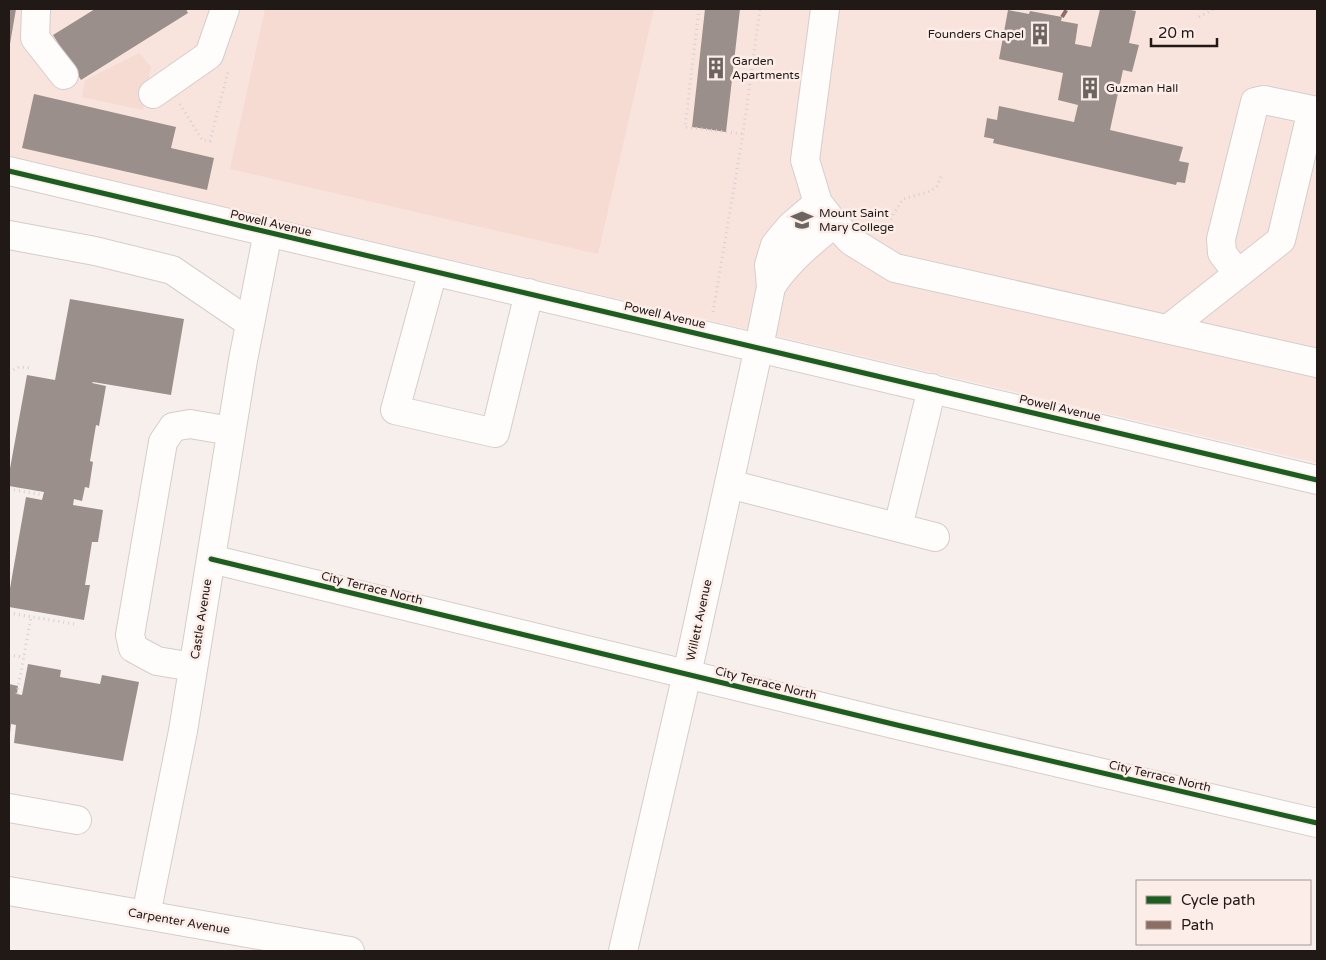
<svg xmlns="http://www.w3.org/2000/svg" width="1326" height="960" font-family="'Varela Round',sans-serif">
<rect width="100%" height="100%" fill="#f7efec"/>
<!-- built -->
<path fill="#f9e4dd" d="M 9,9 L 1317,9 L 1317,463 L 9,156 Z"/>
<!-- green -->
<path fill="#f5dbd2" d="M 265,9 L 654,9 L 598,254 L 230,169 Z
M 139,53 L 151,67 L 143,110 L 82,97 L 85,80 Z"/>
<!-- building -->
<path fill="#9b8f8b" d="M 9,9 L 16,9 L 10,44 L 9,44 Z
M 95,9 L 104,9 L 105,10 L 108,9 L 186,9 L 188,13 L 81,80 L 53,35 Z
M 705,9 L 740,9 L 726,132 L 692,127 Z
M 1100,9 L 1124,9 L 1136,11 L 1129,43 L 1139,45 L 1132,72 L 1123,70 L 1110,130 L 1183,147 L 1179,161 L 1189,163 L 1185,183 L 1177,182 L 1176,185 L 993,143 L 994,139 L 984,137 L 987,118 L 997,120 L 999,106 L 1074,122 L 1078,105 L 1058,100 L 1063,73 L 999,59 L 1008,10 L 1029,14 L 1030,11 L 1062,17 L 1061,21 L 1078,24 L 1075,44 L 1091,47 Z
M 34,94 L 176,127 L 171,148 L 214,158 L 207,190 L 22,148 Z
M 70,299 L 184,319 L 171,395 L 93,382 L 92,383 L 106,386 L 99,426 L 96,425 L 90,461 L 93,462 L 89,488 L 85,487 L 82,501 L 74,499 L 73,505 L 103,510 L 98,542 L 92,542 L 85,585 L 90,585 L 84,620 L 9,607 L 9,594 L 26,497 L 42,500 L 44,492 L 9,486 L 9,474 L 27,375 L 55,380 Z
M 28,664 L 61,670 L 60,677 L 100,684 L 102,675 L 139,682 L 123,761 L 14,743 L 16,725 L 11,724 L 10,734 L 9,734 L 9,684 L 18,686 L 17,694 L 22,695 Z"/>
<g fill="none" stroke-linecap="round" stroke-linejoin="round">
<!-- minor casing -->
<g stroke="#d5cdcb" stroke-width="30">
<path id="minor" d="M 36,9 L 35,38 L 64,75
M 825,9 L 805,160 L 818,203 L 834,223 L 851,241 L 895,268 L 1317,363
M 153,94 L 209,55 L 225,9
M 9,171 L 1317,480
M 9,235 L 95,251 L 172,270 L 250,323
M 433,271 L 395,410 L 495,433 L 529,293
M 1238,274 L 1222,253 L 1221,239 L 1255,102 L 1264,100 L 1317,111
M 771,287 C 787,261 811,243 834,223
M 1168,329 L 1281,240 L 1312,110
M 729,484 L 935,537
M 898,527 L 932,388
M 211,559 L 897,725 L 1317,823
M 193,667 L 157,661 L 133,648 L 130,635 L 163,442 L 173,427 L 190,424 L 231,431
M 9,808 L 77,820
M 9,891 L 350,951
M 146,915 L 183,731 L 243,360 L 268,232
M 623,951 L 687,674 L 759,347 L 771,287 L 769,265 L 775,245 L 790,227 L 818,203"/>
</g>
<!-- path -->
<path stroke="#d3d1d0" stroke-width="3" stroke-dasharray="1 4" stroke-linecap="butt" d="M 699,9 L 685,127 L 743,134
M 1199,17 L 1214,9
M 180,104 L 202,140 L 210,141 L 228,72
M 888,229 L 892,216 L 903,199 L 931,191 L 937,186 L 942,174
M 713,312 L 743,134 L 760,9
M 9,372 L 19,367 L 30,368
M 9,489 L 43,495
M 9,613 L 74,624
M 9,655 L 24,657
M 17,694 L 31,617"/>
<!-- minor -->
<use href="#minor" stroke="#fefdfc" stroke-width="28"/>
<!-- quiet -->
<path stroke="#8d6e63" stroke-width="4" stroke-dasharray="8 4" stroke-linecap="butt" d="M 1062,17 L 1067,9"/>
<!-- cycleway casing -->
<g stroke="#fcede8" stroke-width="8">
<path id="cycleway" d="M 9,171 L 1317,480
M 211,559 L 897,725 L 1317,823"/>
</g>
<!-- cycleway -->
<use href="#cycleway" stroke="#1b5e20" stroke-width="5"/>
</g>
<!-- icons -->
<defs>
<g id="building-bare" transform="scale(1.725)"><path d="M-4-6H4V6H1V3H-1V6H-4ZM-2.5-4.3h1.7v1.8h-1.7ZM.8-4.3h1.7v1.8H.8ZM-2.5-1h1.7V.8h-1.7ZM.8-1h1.7V.8H.8Z" fill="#6c6461" stroke="#fcede8" stroke-width="2.5" paint-order="stroke"/></g>
<g id="university-bare" transform="scale(1.725)"><path d="M0-5L7-2L0 1L-7-2ZM-4 1L0 2.5L4 1V4Q0 6-4 4Z" fill="#6c6461" stroke="#fcede8" stroke-width="2.5" paint-order="stroke"/></g>
</defs>
<g fill-rule="evenodd">
<use href="#building-bare" x="1040" y="34"/>
<use href="#building-bare" x="716" y="68"/>
<use href="#building-bare" x="1090" y="88"/>
<use href="#university-bare" x="802" y="220"/>
</g>
<g text-anchor="middle" stroke-width="5" stroke-linejoin="round" paint-order="stroke">
<!-- poi labels -->
<g font-size="12" fill="#211916" stroke="#fcede8" text-anchor="start">
<text x="1024" y="38" text-anchor="end">Founders Chapel</text>
<text x="732" y="65">Garden<tspan x="732" dy="14">Apartments</tspan></text>
<text x="1106" y="92">Guzman Hall</text>
<text x="819" y="217">Mount Saint<tspan x="819" dy="14">Mary College</tspan></text>
</g>
<!-- street labels -->
<g font-size="12" fill="#211916" stroke="#fcede8">
<text transform="translate(271 223) rotate(13)" y="4">Powell Avenue</text>
<text transform="translate(665 315) rotate(13)" y="4">Powell Avenue</text>
<text transform="translate(1060 408) rotate(13)" y="4">Powell Avenue</text>
<text transform="translate(372 588) rotate(14)" y="4">City Terrace North</text>
<text transform="translate(201 619) rotate(-81)" y="4">Castle Avenue</text>
<text transform="translate(699 620) rotate(-78)" y="4">Willett Avenue</text>
<text transform="translate(766 683) rotate(14)" y="4">City Terrace North</text>
<text transform="translate(1160 776) rotate(13)" y="4">City Terrace North</text>
<text transform="translate(179 921) rotate(10)" y="4">Carpenter Avenue</text>
</g>
</g>
<!-- border -->
<rect width="1326" height="960" fill="none" stroke="#211916" stroke-width="20"/>
<!-- legend -->
<rect x="1136" y="880" width="175" height="65" fill="#fcede8" stroke="#a49894"/>
<rect x="1146" y="896" width="25" height="8" fill="#1b5e20" stroke="#a49894"/>
<text x="1181" y="905" font-size="15" fill="#211916">Cycle path</text>
<rect x="1146" y="921" width="25" height="8" fill="#8d6e63" stroke="#a49894"/>
<text x="1181" y="930" font-size="15" fill="#211916">Path</text>
<!-- scale -->
<path d="M1151 38v8h66v-8" fill="none" stroke="#211916" stroke-width="2.5"/>
<text x="1158" y="38" font-size="15" fill="#211916" stroke="#fcede8" stroke-width="4" paint-order="stroke">20 m</text>
</svg>
